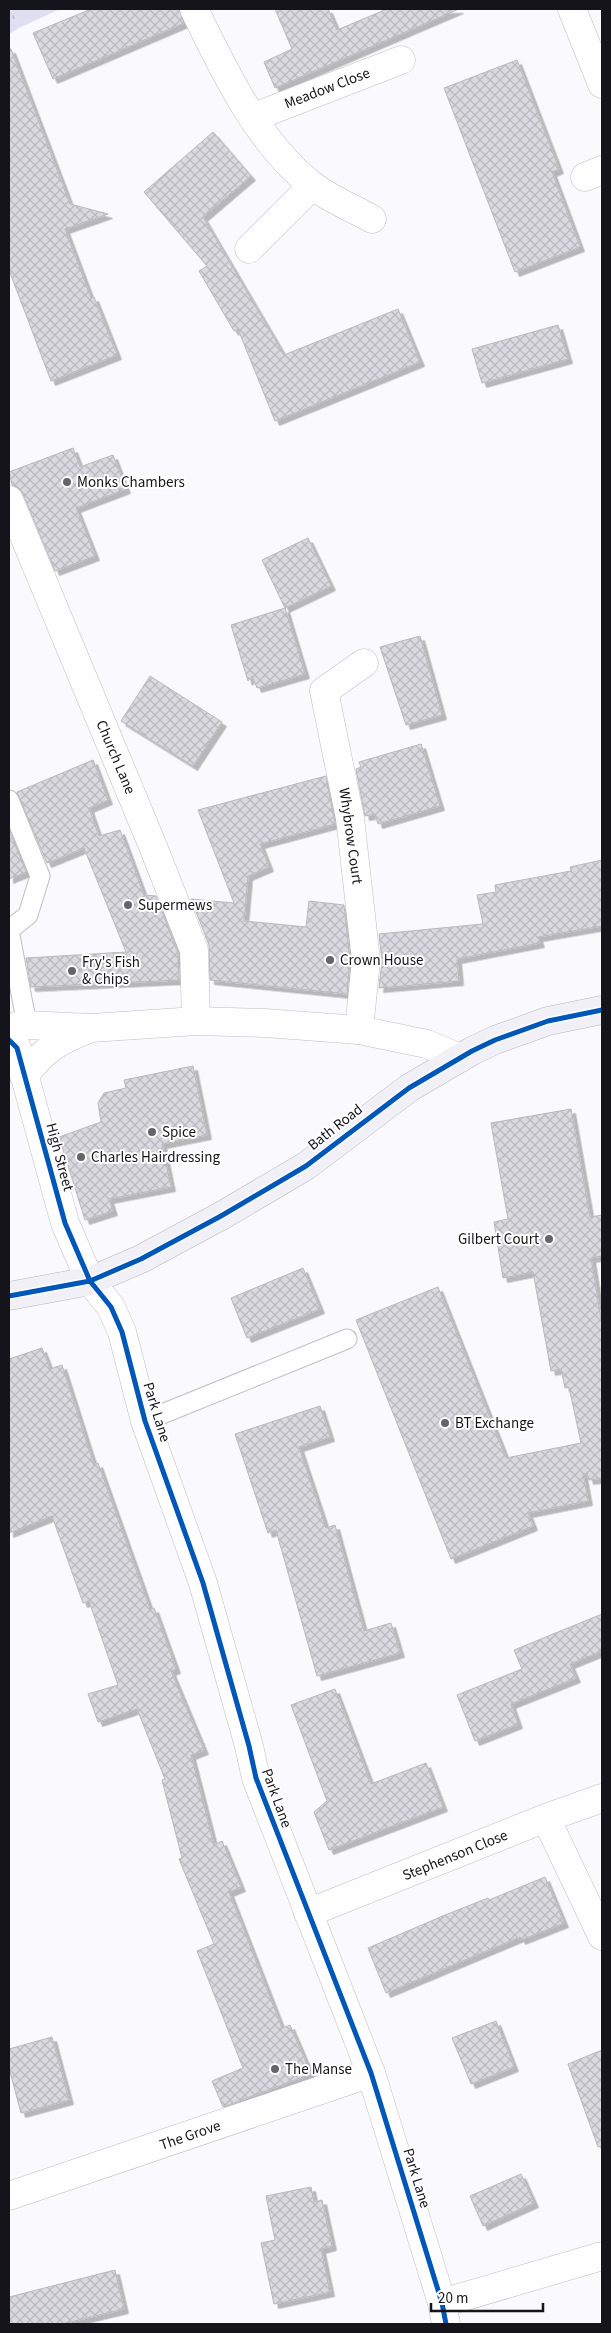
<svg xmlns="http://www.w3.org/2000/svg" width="611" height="2333" font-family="'Source Sans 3',sans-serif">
<defs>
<pattern id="cemetery-stones" width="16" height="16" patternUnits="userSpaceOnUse" patternTransform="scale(1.25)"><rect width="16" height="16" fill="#e0def3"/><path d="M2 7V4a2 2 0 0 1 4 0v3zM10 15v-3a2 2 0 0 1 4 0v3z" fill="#bfbed0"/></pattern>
<pattern id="building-cross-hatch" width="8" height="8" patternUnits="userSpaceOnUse" patternTransform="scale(1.25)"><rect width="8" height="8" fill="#dad9df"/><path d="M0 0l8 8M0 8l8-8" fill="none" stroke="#bab9bf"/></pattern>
<filter id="shadow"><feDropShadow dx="4.5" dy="4.5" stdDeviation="0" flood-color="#0004"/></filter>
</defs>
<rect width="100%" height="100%" fill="#f9f9fe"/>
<!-- grass -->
<path fill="#e0def3" d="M 11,9 L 60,9 L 19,28 Z"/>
<!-- cemetery -->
<path fill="url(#cemetery-stones)" d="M 9,9 L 11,9 L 19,28 L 9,34 Z"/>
<!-- building -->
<path fill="url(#building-cross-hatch)" stroke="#b8b8bd" filter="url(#shadow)" d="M 91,9 L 179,9 L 184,23 L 53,79 L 33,33 Z
M 275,9 L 328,9 L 337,30 L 387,9 L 459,9 L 275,88 L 264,62 L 292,49 Z
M 9,49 L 11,49 L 70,204 L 108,214 L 65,229 L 91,298 L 94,297 L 117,355 L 51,381 L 9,270 Z
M 517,60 L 559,169 L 552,172 L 580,247 L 515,272 L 444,88 Z
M 213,132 L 251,176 L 203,217 L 284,355 L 398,309 L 420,362 L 275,421 L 238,329 L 234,331 L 199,271 L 207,266 L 144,192 Z
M 558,325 L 568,359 L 482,383 L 472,349 Z
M 73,448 L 80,467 L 113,455 L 126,489 L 76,508 L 95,556 L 55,571 L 23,494 L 19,488 L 12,485 L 9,472 Z
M 308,538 L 331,586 L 285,608 L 262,560 Z
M 285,608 L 305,674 L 257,688 L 252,676 L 248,681 L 231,625 Z
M 420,636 L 442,715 L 406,725 L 380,647 Z
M 150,676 L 222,722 L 193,766 L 121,721 Z
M 421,744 L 440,806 L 378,824 L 375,814 L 365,816 L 356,769 L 361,767 L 359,762 Z
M 93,760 L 108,800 L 89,808 L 99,836 L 120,830 L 144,895 L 156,896 L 178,953 L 179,980 L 31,987 L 26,958 L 126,952 L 84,848 L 47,863 L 17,792 Z
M 326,776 L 335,824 L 260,844 L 269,867 L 248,876 L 244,921 L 306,927 L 309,901 L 344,905 L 350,960 L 347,994 L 210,980 L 209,945 L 191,899 L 234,903 L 198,810 Z
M 9,829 L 26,872 L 9,879 Z
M 602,860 L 602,926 L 538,937 L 540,943 L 457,959 L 459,981 L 379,988 L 382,961 L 379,934 L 483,924 L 477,895 L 496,892 L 495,885 L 571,871 L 570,867 Z
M 193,1066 L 207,1135 L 162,1144 L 171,1187 L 109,1199 L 113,1211 L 85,1220 L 59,1137 L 101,1122 L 98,1103 L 104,1093 L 126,1088 L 124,1080 Z
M 571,1109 L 590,1217 L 602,1215 L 602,1256 L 591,1258 L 602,1325 L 602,1478 L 589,1480 L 587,1473 L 583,1474 L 588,1501 L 528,1513 L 533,1526 L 451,1559 L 356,1320 L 438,1287 L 506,1458 L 581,1443 L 569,1387 L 565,1388 L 561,1369 L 551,1371 L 533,1272 L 503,1278 L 494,1222 L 508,1219 L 491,1123 Z
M 303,1268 L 320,1309 L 247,1338 L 231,1298 Z
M 42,1348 L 50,1369 L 62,1365 L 94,1465 L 98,1463 L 150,1609 L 154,1608 L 176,1669 L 171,1671 L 204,1750 L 191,1755 L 214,1845 L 222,1841 L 241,1887 L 229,1892 L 282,2028 L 290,2025 L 311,2074 L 223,2107 L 212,2081 L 243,2068 L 197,1951 L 214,1944 L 179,1859 L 182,1858 L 162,1780 L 165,1779 L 137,1709 L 98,1722 L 88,1694 L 118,1685 L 89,1601 L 83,1603 L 52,1516 L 9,1533 L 9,1359 Z
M 320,1406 L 330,1437 L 299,1447 L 326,1528 L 335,1525 L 364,1631 L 391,1623 L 400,1653 L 317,1676 L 276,1530 L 268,1533 L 235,1434 Z
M 602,1614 L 602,1651 L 570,1664 L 576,1678 L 511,1704 L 518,1724 L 475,1741 L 457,1695 L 522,1669 L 514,1650 Z
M 335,1689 L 371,1784 L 426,1763 L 443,1807 L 329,1850 L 314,1812 L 327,1801 L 291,1705 Z
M 545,1877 L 564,1923 L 521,1940 L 520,1937 L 386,1993 L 368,1948 L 445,1915 L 488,1898 L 489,1900 Z
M 496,2021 L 514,2067 L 471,2084 L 452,2038 Z
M 52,2037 L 69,2100 L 21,2113 L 9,2068 L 9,2049 Z
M 602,2050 L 602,2146 L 598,2147 L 568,2064 Z
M 521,2174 L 534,2203 L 483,2226 L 470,2196 Z
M 311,2187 L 314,2202 L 322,2200 L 332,2246 L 321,2249 L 330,2292 L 274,2304 L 261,2243 L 275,2240 L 266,2196 Z
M 115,2270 L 124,2309 L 62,2324 L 9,2324 L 9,2297 Z"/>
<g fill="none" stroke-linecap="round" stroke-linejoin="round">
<!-- service casing -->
<g stroke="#bebec3" stroke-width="21">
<path id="service" d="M 9,800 L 40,876 L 28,915 L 9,930 L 27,1025
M 145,1421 L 347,1339"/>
</g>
<!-- minor casing -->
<g stroke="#bebec3" stroke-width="29">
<path id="minor" d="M 194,9 C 223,69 258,143 312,185 C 329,199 353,208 372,219
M 572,9 L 602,84
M 254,117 L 401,60
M 585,177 L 602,170
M 249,249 L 312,186
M 9,500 L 152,844 L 194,950 L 196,1021
M 359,1030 L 366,960 L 350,818 L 324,691 L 364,663
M 546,1818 L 602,1936
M 308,1913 L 546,1818 L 602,1798
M 9,2196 L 371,2073
M 442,2303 L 602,2256"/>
</g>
<!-- tertiary casing -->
<g stroke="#bebec3" stroke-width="29">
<path id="tertiary" d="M 9,1027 L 27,1025 L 91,1028 L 196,1021 L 265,1023 L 359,1030 L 427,1044 L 460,1058
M 9,1040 L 17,1048 L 65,1223 L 90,1281 L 111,1307 L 122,1332 L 145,1421 L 203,1583 L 249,1746 L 256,1778 L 371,2073 L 442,2303 L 446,2324
M 24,1076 C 44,1050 56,1042 86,1030"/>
</g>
<!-- primary casing -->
<g stroke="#b8b7c2" stroke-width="29">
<path id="primary" d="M 9,1296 L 90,1281 L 141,1259 L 221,1216 L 306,1166 L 409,1088 L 472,1051 L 495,1040 L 548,1021 L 602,1010"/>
</g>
<!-- service -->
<use href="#service" stroke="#fefeff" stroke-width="19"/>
<!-- minor -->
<use href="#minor" stroke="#fefeff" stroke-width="28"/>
<!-- tertiary -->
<use href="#tertiary" stroke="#fefeff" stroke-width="28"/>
<!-- primary -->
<use href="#primary" stroke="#f0f0f6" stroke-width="28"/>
<!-- cycleway casing -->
<g stroke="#fff" stroke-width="8">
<path id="cycleway" d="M 9,1040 L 17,1048 L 65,1223 L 90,1281 L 111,1307 L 122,1332 L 145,1421 L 203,1583 L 249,1746 L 256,1778 L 371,2073 L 442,2303 L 446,2324
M 9,1296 L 90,1281 L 141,1259 L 221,1216 L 306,1166 L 409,1088 L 472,1051 L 495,1040 L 548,1021 L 602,1010"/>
</g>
<!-- cycleway -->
<use href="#cycleway" stroke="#0057b8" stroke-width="5"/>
</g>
<!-- markers -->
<g fill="#65646a" stroke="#fff" stroke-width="2">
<circle cx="67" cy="482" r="5"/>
<circle cx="128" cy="905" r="5"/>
<circle cx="330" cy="960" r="5"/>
<circle cx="72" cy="971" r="5"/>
<circle cx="152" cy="1132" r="5"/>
<circle cx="81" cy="1157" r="5"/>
<circle cx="549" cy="1239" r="5"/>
<circle cx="445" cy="1423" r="5"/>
<circle cx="275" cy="2069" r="5"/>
</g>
<g text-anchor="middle" stroke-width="4" stroke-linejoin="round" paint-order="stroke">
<!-- street labels -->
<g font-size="15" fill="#15141a" stroke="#fff">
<text transform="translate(327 88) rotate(-21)" y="5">Meadow Close</text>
<text transform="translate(116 757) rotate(67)" y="5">Church Lane</text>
<text transform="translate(351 836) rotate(82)" y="5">Whybrow Court</text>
<text transform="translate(335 1127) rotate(-38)" y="5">Bath Road</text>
<text transform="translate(60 1157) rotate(75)" y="5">High Street</text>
<text transform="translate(157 1412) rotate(73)" y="5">Park Lane</text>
<text transform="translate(277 1798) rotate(70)" y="5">Park Lane</text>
<text transform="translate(455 1855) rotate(-22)" y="5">Stephenson Close</text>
<text transform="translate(190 2135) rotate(-19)" y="5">The Grove</text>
<text transform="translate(417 2178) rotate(73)" y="5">Park Lane</text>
</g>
<!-- poi labels -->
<g font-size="15" fill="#15141a" stroke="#fff" text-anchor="start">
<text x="77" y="487">Monks Chambers</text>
<text x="138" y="910">Supermews</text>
<text x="340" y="965">Crown House</text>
<text x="82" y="967">Fry's Fish<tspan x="82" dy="17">&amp; Chips</tspan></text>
<text x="162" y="1137">Spice</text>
<text x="91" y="1162">Charles Hairdressing</text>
<text x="539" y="1244" text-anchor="end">Gilbert Court</text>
<text x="455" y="1428">BT Exchange</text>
<text x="285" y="2074">The Manse</text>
</g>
</g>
<!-- border -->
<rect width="611" height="2333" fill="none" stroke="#15141a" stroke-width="20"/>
<!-- scale -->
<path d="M431 2303v8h112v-8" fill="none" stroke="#15141a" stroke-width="2.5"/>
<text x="438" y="2303" font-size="15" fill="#15141a" stroke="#ffffff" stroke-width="4" paint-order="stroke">20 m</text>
</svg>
